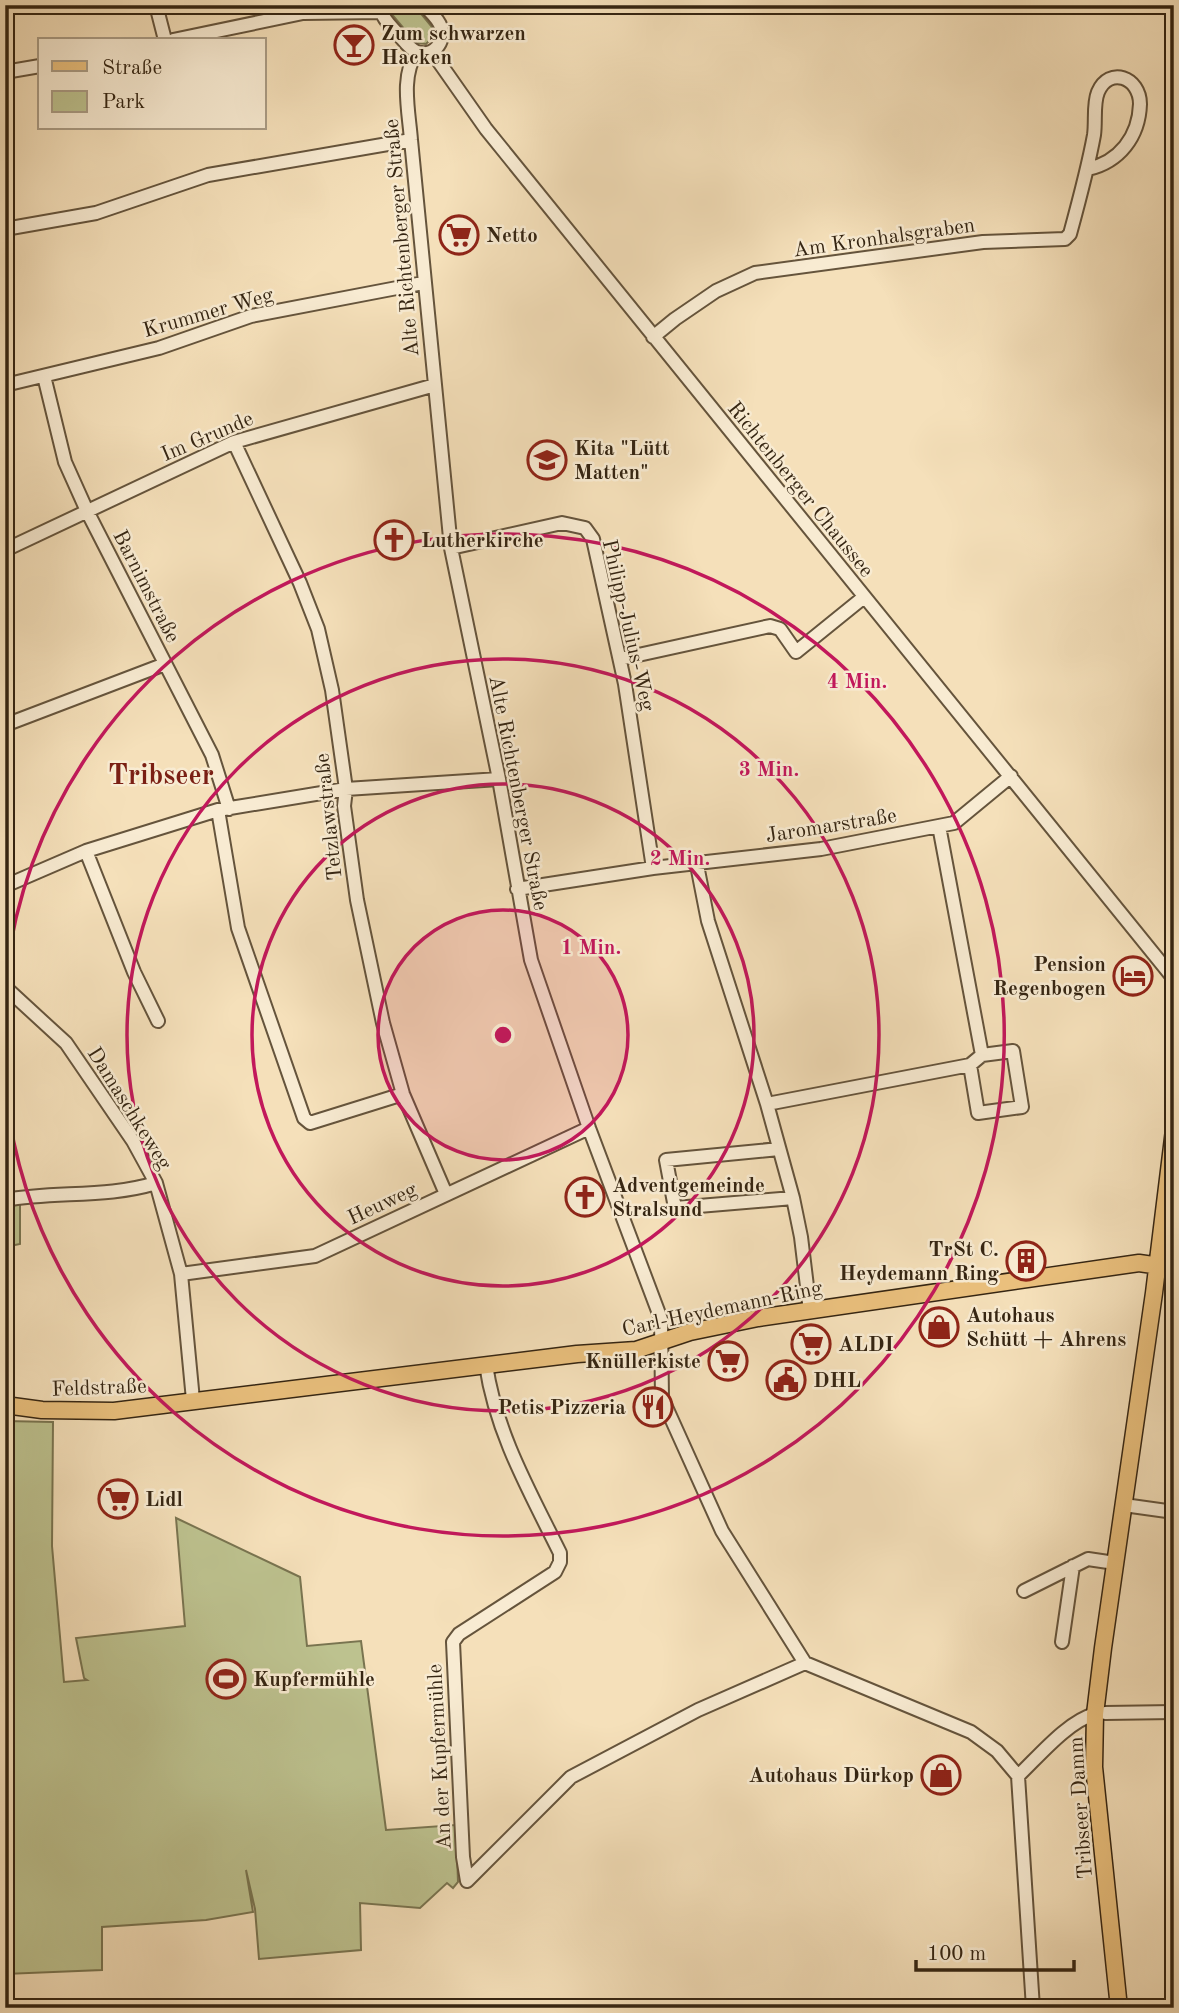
<svg xmlns="http://www.w3.org/2000/svg" width="1179" height="2013" font-family="'Old Standard TT',serif">
<rect width="100%" height="100%" fill="#f5e0ba"/>
<filter id="stains"><feTurbulence type="fractalNoise" baseFrequency=".00286" numOctaves="4"/><feColorMatrix values="0 0 0 0 .2 0 0 0 0 .09 0 0 0 0 .02 0 0 0 .5 -.17"/></filter>
<radialGradient id="worn" r=".72"><stop offset=".6" stop-color="#630" stop-opacity="0"/><stop offset="1" stop-color="#630" stop-opacity=".3"/></radialGradient>
<!-- green -->
<path fill="#bdc28f" stroke="#797450" stroke-width="2" d="M 414,5 L 432,27 L 434,36 L 426,44 L 416,43 L 389,11 L 389,5 Z
M 20,1202 L 20,1244 L 5,1247 L 5,1206 Z
M 5,1421 L 53,1422 L 52,1546 L 64,1682 L 87,1680 L 84,1678 L 76,1638 L 185,1626 L 176,1518 L 300,1577 L 307,1646 L 361,1641 L 386,1830 L 456,1825 L 458,1882 L 453,1888 L 447,1883 L 420,1908 L 360,1903 L 361,1950 L 259,1959 L 255,1909 L 246,1870 L 253,1912 L 206,1920 L 102,1927 L 102,1970 L 5,1974 Z"/>
<g fill="none" stroke-linecap="round" stroke-linejoin="round">
<!-- minor casing -->
<g stroke="#65543c" stroke-width="16">
<path id="minor" d="M 156,5 L 165,40
M 380,6 C 382,18 389,24 397,33 C 403,39 409,49 417,52 C 433,58 446,42 441,27 C 438,18 430,12 424,5
M 173,40 L 303,13 L 381,12
M 417,52 C 400,76 409,112 411,140 L 451,548 L 499,779 L 531,960 L 589,1128 L 661,1319 L 662,1398 L 722,1531 L 805,1663 L 971,1732 L 997,1751 L 1018,1776
M 432,52 L 486,129 L 1174,979
M 5,72 L 40,66
M 5,229 L 96,213 L 208,175 L 411,140
M 653,337 L 675,319 L 716,291 L 755,273 L 983,242 L 1065,239 L 1070,234 C 1079,201 1088,168 1094,135 C 1096,121 1093,104 1098,92 C 1109,66 1140,77 1140,104 C 1139,137 1119,162 1088,169
M 44,376 L 65,462 L 87,511 L 212,755 L 229,809
M 5,385 L 159,348 L 251,316 L 423,283
M 234,442 L 300,583 L 318,629 L 332,690 L 346,789 L 344,806 L 357,900 L 383,1023 L 403,1094 L 446,1194
M 451,548 L 562,523 L 585,528 L 593,539 L 625,684 L 653,868
M 5,550 L 234,442 L 435,385
M 620,659 L 770,626 L 780,629 L 796,652 L 864,597
M 5,725 L 165,664
M 218,810 L 238,928 L 304,1118 L 310,1123 L 403,1094
M 86,851 L 134,972 L 158,1021
M 697,865 L 708,921 L 767,1104 L 793,1198 L 801,1237 L 810,1311
M 5,886 L 86,851 L 218,810 L 346,789 L 499,779
M 517,889 L 653,868 L 821,849 L 954,823 L 1011,776
M 5,987 L 66,1043 L 133,1141 L 156,1183 L 181,1274 L 193,1400
M 970,1065 L 978,1113 L 1022,1107 L 1013,1051 L 982,1055
M 767,1104 L 970,1065 L 982,1055 L 939,826
M 779,1149 L 666,1160 L 675,1208 L 793,1198
M 5,1200 C 56,1191 107,1198 156,1183
M 181,1274 L 315,1256 L 589,1128
M 1124,1505 L 1174,1512
M 1024,1591 L 1088,1559 L 1115,1563
M 1062,1642 L 1073,1566
M 1105,1713 L 1174,1712
M 1018,1776 L 1033,2008
M 1018,1776 C 1039,1756 1068,1721 1095,1714
M 467,1881 L 463,1857 L 453,1642 L 459,1634 L 555,1572 L 560,1562 L 560,1553 C 530,1492 496,1433 486,1365
M 467,1881 L 571,1777 L 698,1710 L 805,1663"/>
</g>
<!-- major casing -->
<g stroke="#352512" stroke-width="19">
<path id="major" d="M 5,1405 L 42,1410 L 114,1411 L 577,1354 L 636,1350 L 690,1332 L 758,1318 L 1139,1263 L 1174,1268
M 1119,2008 L 1094,1767 L 1095,1714 L 1103,1648 L 1154,1293 L 1174,1130"/>
</g>
<!-- minor -->
<use href="#minor" stroke="#f8ebd2" stroke-width="12"/>
<!-- major -->
<use href="#major" stroke="#eac07d" stroke-width="16"/>
</g>
<!-- distance rings -->
<circle cx="503" cy="1035" r="125" fill="#c2185b" fill-opacity=".12"/>
<g fill="none" stroke="#c2185b" stroke-width="3.5">
<circle cx="503" cy="1035" r="125"/>
<circle cx="503" cy="1035" r="251"/>
<circle cx="503" cy="1035" r="376"/>
<path d="M6 974A501 501 0 1 1 6 1096"/>
</g>
<!-- icons -->
<defs>
<g id="bar-ring" transform="scale(2.0125)"><circle r="9.5" fill="#f8ebd2" stroke="#8f2418" stroke-width="1.5"/><path d="M-6-5H6L.8 .8V4.5H3.5V6h-7V4.5H-.8V.8Z" fill="#8f2418"/></g>
<g id="supermarket-ring" transform="scale(2.0125)"><circle r="9.5" fill="#f8ebd2" stroke="#8f2418" stroke-width="1.5"/><path d="M-6-5.5h2.5l.6 2H6L4.5 2H-2.5L-4.4-4H-6ZM-1.5 3.2a1.3 1.3 0 1 0 .1 0ZM3 3.2a1.3 1.3 0 1 0 .1 0Z" fill="#8f2418"/></g>
<g id="school-ring" transform="scale(2.0125)"><circle r="9.5" fill="#f8ebd2" stroke="#8f2418" stroke-width="1.5"/><path d="M0-5L7-2L0 1L-7-2ZM-4 1L0 2.5L4 1V4Q0 6-4 4Z" fill="#8f2418"/></g>
<g id="church-ring" transform="scale(2.0125)"><circle r="9.5" fill="#f8ebd2" stroke="#8f2418" stroke-width="1.5"/><path d="M-1.2-6h2.4v3.5h3.3v2.4h-3.3V6h-2.4V-.1h-3.3v-2.4h3.3Z" fill="#8f2418"/></g>
<g id="hotel-ring" transform="scale(2.0125)"><circle r="9.5" fill="#f8ebd2" stroke="#8f2418" stroke-width="1.5"/><path d="M-6-4.5h1.5V1H6V5H4.5V3h-9V5H-6ZM-4 0a1.8 1.8 0 1 1 3.6 0ZM.5 0V-2.5h3Q6-2.5 6 0Z" fill="#8f2418"/></g>
<g id="building-ring" transform="scale(2.0125)"><circle r="9.5" fill="#f8ebd2" stroke="#8f2418" stroke-width="1.5"/><path d="M-4-6H4V6H1V3H-1V6H-4ZM-2.5-4.3h1.7v1.8h-1.7ZM.8-4.3h1.7v1.8H.8ZM-2.5-1h1.7V.8h-1.7ZM.8-1h1.7V.8H.8Z" fill="#8f2418"/></g>
<g id="shop-ring" transform="scale(2.0125)"><circle r="9.5" fill="#f8ebd2" stroke="#8f2418" stroke-width="1.5"/><path d="M-5-2.5h2.3a2.7 3.5 0 0 1 5.4 0H5L5.5 6h-11ZM-1.5-2.5h3a1.5 2.3 0 0 0-3 0Z" fill="#8f2418"/></g>
<g id="civic-ring" transform="scale(2.0125)"><circle r="9.5" fill="#f8ebd2" stroke="#8f2418" stroke-width="1.5"/><path d="M-.6-6.5H3V-4.5H.6V-3L4-1V1h2V6H-6V1h2V-1L-.6-3ZM-1.2 2.5V6h2.4V2.5Z" fill="#8f2418"/></g>
<g id="restaurant-ring" transform="scale(2.0125)"><circle r="9.5" fill="#f8ebd2" stroke="#8f2418" stroke-width="1.5"/><path d="M-5-6h1v4h1v-4h1v4h1v-4h1v5L-1.5 .5V6h-2V.5L-5-1ZM5-6V6H3V1.5H1.5Q1.5-4 5-6Z" fill="#8f2418"/></g>
<g id="stadium-ring" transform="scale(2.0125)"><circle r="9.5" fill="#f8ebd2" stroke="#8f2418" stroke-width="1.5"/><path d="M0-5a6.5 5 0 1 0 0 10a6.5 5 0 1 0 0-10ZM-3.5-1.8h7v3.6h-7Z" fill="#8f2418"/></g>
</defs>
<g fill-rule="evenodd">
<use href="#bar-ring" x="354" y="45"/>
<use href="#supermarket-ring" x="459" y="235"/>
<use href="#school-ring" x="547" y="460"/>
<use href="#church-ring" x="394" y="540"/>
<use href="#hotel-ring" x="1133" y="976"/>
<use href="#church-ring" x="585" y="1197"/>
<use href="#building-ring" x="1026" y="1261"/>
<use href="#shop-ring" x="939" y="1327"/>
<use href="#supermarket-ring" x="811" y="1344"/>
<use href="#supermarket-ring" x="728" y="1361"/>
<use href="#civic-ring" x="786" y="1380"/>
<use href="#restaurant-ring" x="653" y="1407"/>
<use href="#supermarket-ring" x="118" y="1499"/>
<use href="#stadium-ring" x="226" y="1679"/>
<use href="#shop-ring" x="941" y="1775"/>
</g>
<g text-anchor="middle" stroke-width="5" stroke-linejoin="round" paint-order="stroke">
<!-- poi labels -->
<g font-size="21" font-weight="bold" fill="#352512" stroke="#f8ebd2" text-anchor="start">
<text x="381" y="40">Zum schwarzen<tspan x="381" dy="24">Hacken</tspan></text>
<text x="486" y="242">Netto</text>
<text x="574" y="455">Kita "Lütt<tspan x="574" dy="24">Matten"</tspan></text>
<text x="421" y="547">Lutherkirche</text>
<text x="1106" y="971" text-anchor="end">Pension<tspan x="1106" dy="24">Regenbogen</tspan></text>
<text x="612" y="1192">Adventgemeinde<tspan x="612" dy="24">Stralsund</tspan></text>
<text x="999" y="1256" text-anchor="end">TrSt C.<tspan x="999" dy="24">Heydemann Ring</tspan></text>
<text x="966" y="1322">Autohaus<tspan x="966" dy="24">Schütt + Ahrens</tspan></text>
<text x="838" y="1351">ALDI</text>
<text x="701" y="1368" text-anchor="end">Knüllerkiste</text>
<text x="813" y="1387">DHL</text>
<text x="626" y="1414" text-anchor="end">Petis Pizzeria</text>
<text x="145" y="1506">Lidl</text>
<text x="253" y="1686">Kupfermühle</text>
<text x="914" y="1782" text-anchor="end">Autohaus Dürkop</text>
</g>
<!-- street labels -->
<g font-size="21" fill="#352512" stroke="#f8ebd2">
<text transform="translate(884 237) rotate(-8)" y="7">Am Kronhalsgraben</text>
<text transform="translate(401 238) rotate(-95)" y="7">Alte Richtenberger Straße</text>
<text transform="translate(208 312) rotate(-16)" y="7">Krummer Weg</text>
<text transform="translate(207 436) rotate(-23)" y="7">Im Grunde</text>
<text transform="translate(801 489) rotate(51)" y="7">Richtenberger Chaussee</text>
<text transform="translate(147 586) rotate(63)" y="7">Barnimstraße</text>
<text transform="translate(629 625) rotate(77)" y="7">Philipp-Julius-Weg</text>
<text transform="translate(519 793) rotate(79)" y="7">Alte Richtenberger Straße</text>
<text transform="translate(328 817) rotate(-96)" y="7">Tetzlawstraße</text>
<text transform="translate(831 825) rotate(-9)" y="7">Jaromarstraße</text>
<text transform="translate(130 1108) rotate(58)" y="7">Damaschkeweg</text>
<text transform="translate(382 1203) rotate(-25)" y="7">Heuweg</text>
<text transform="translate(722 1308) rotate(-12)" y="7">Carl-Heydemann-Ring</text>
<text transform="translate(99 1387) rotate(-2)" y="7">Feldstraße</text>
<text transform="translate(439 1757) rotate(-93)" y="7">An der Kupfermühle</text>
<text transform="translate(1080 1808) rotate(-94)" y="7">Tribseer Damm</text>
</g>
<!-- district labels -->
<g font-size="28" font-weight="bold" fill="#7a1f14" stroke="#f8ebd2">
<text x="161" y="784">Tribseer</text>
</g>
</g>
<circle cx="503" cy="1035" r="10" fill="#c2185b" stroke="#f8ebd2" stroke-width="3.5"/>
<g font-size="21" text-anchor="middle" font-weight="bold" fill="#c2185b" stroke="#f8ebd2" stroke-width="5" stroke-linejoin="round" paint-order="stroke">
<text x="857" y="688">4 Min.</text>
<text x="769" y="776">3 Min.</text>
<text x="680" y="865">2 Min.</text>
<text x="591" y="954">1 Min.</text>
</g>
<!-- margin -->
<rect width="1179" height="2013" fill="none" stroke="#f5e0ba" stroke-width="28"/>
<rect x="7" y="7" width="1165" height="1999" fill="none" stroke="#352512" stroke-width="3.5"/>
<rect x="14" y="14" width="1151" height="1985" fill="none" stroke="#352512" stroke-width="2"/>
<!-- legend -->
<rect x="38" y="38" width="228" height="91" fill="#f8ebd2" stroke="#aa9c85" stroke-width="2"/>
<rect x="52" y="61" width="35" height="10" fill="#eac07d" stroke="#aa9c85" stroke-width="2"/>
<text x="102" y="74" font-size="21" fill="#352512">Straße</text>
<rect x="52" y="91" width="35" height="21" fill="#bdc28f" stroke="#aa9c85" stroke-width="2"/>
<text x="102" y="108" font-size="21" fill="#352512">Park</text>
<!-- scale -->
<path d="M916 1960v10h158v-10" fill="none" stroke="#352512" stroke-width="3.5"/>
<text x="927" y="1960" font-size="21" fill="#352512" stroke="#f8ebd2" stroke-width="5" paint-order="stroke">100 m</text>
<rect width="100%" height="100%" filter="url(#stains)"/>
<rect width="100%" height="100%" fill="url(#worn)"/>
</svg>
